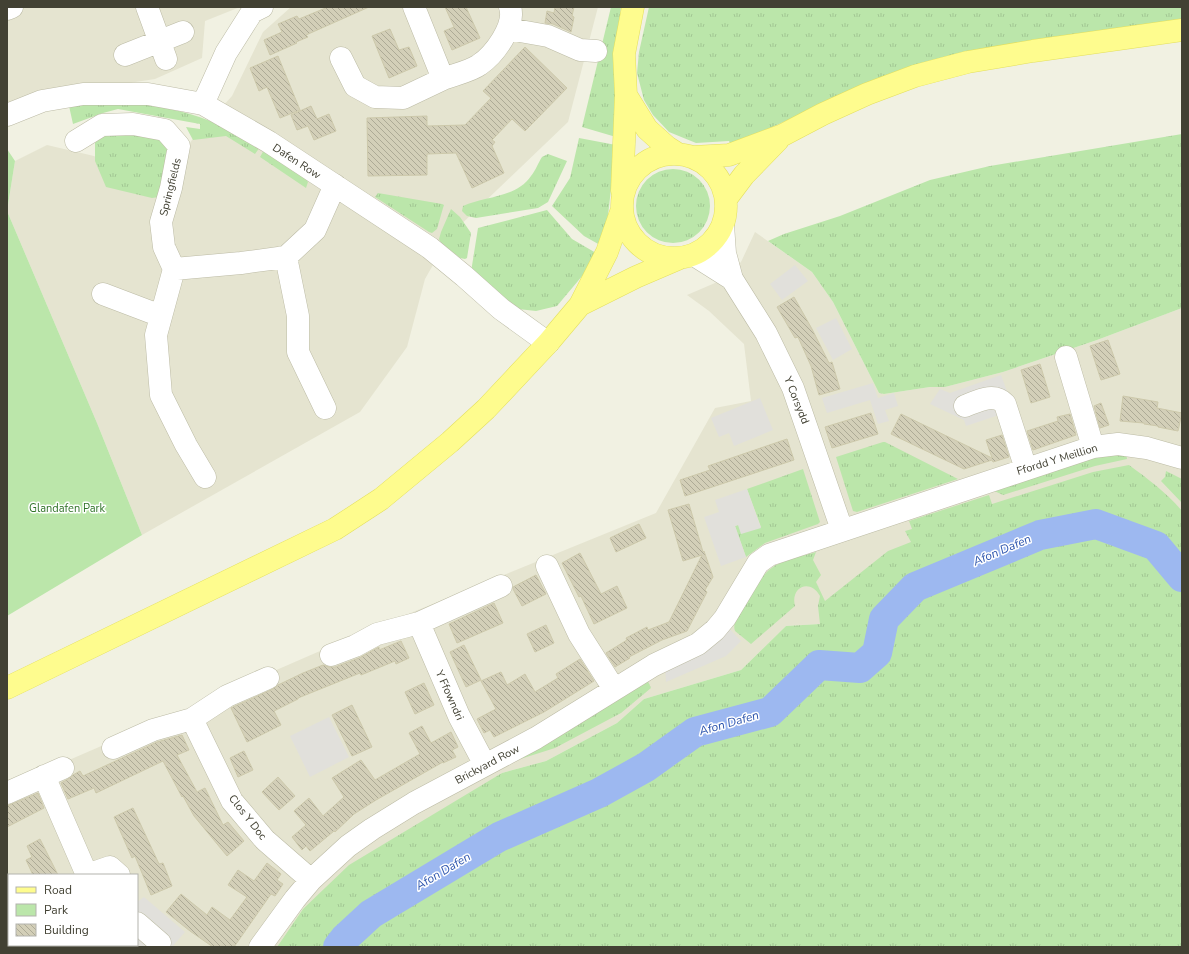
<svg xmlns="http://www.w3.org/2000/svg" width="1189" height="954" font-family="'Nunito Sans',sans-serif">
<defs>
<pattern id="grass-tufts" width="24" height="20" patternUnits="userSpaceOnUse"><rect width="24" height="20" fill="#bbe6aa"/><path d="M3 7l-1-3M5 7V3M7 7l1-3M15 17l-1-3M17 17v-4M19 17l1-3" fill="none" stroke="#a2c693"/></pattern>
<pattern id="building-back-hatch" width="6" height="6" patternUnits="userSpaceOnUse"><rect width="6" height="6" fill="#d3cfb8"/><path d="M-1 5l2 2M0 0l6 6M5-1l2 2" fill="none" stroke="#adaa96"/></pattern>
</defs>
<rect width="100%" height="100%" fill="#f1f1e2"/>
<!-- residential -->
<path fill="#e5e4d0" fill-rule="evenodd" d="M 7,7 L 240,7 L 205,21 L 202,58 L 155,79 L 83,90 L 7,111 Z
M 291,7 L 598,7 L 568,122 L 450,235 L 425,279 L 407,347 L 360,412 L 142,535 L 97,423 L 7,211 L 15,161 L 47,145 L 94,156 L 157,189 L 192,140 L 232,96 L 263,32 Z
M 755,232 L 812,272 L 833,302 L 879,393 L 884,394 L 930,387 L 945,387 L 1003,372 L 1097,340 L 1182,308 L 1182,521 L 820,624 L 786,626 L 741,670 L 644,699 L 617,723 L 546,761 L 502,773 L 303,909 L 277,947 L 7,947 L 7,787 L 359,634 L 656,513 L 715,408 L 751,401 L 744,344 L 709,311 L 687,295 L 722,280 L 741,262 ZM 9,875 L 137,875 L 137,945 L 9,945 Z"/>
<!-- grass -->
<path fill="url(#grass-tufts)" d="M 611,7 L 621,7 L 615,51 L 616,137 L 582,127 Z
M 649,7 L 1182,7 L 1182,20 L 864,85 L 731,146 L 729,141 L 696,143 L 669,132 L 653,115 L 644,100 L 637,73 L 639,52 Z
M 128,102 C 155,106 184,110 210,121 C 228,128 244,137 260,147 L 255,154 L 226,136 L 193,140 L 186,127 L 200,129 L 200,124 L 118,109 L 103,113 L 73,124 L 69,106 Z
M 102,131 L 169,139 L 159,197 L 152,198 L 106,187 L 95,161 L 95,143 Z
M 1182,134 L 1182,308 L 1097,340 L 1003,372 L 945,387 L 930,387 L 884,394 L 879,393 L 833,302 L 812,272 L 768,241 L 784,234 L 840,216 L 930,180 L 990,166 Z
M 579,138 L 616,145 L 607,224 L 600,245 L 584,236 L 552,206 L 570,178 Z
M 264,150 L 304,176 L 308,182 L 306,188 L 260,157 Z
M 548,154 L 567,161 L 548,202 L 538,208 L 476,218 L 467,216 L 462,211 L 463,206 C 485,196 516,198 531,176 C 536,170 538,163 542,157 Z
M636 206a37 37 0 1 1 74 0a37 37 0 1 1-74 0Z
M 378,193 L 442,204 L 444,205 L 443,208 L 437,229 L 432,233 L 429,232 L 375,197 Z
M 451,209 L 460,217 L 471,233 L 467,258 L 465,259 L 460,258 L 441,243 L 439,239 L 441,232 Z
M 547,210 L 572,239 L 596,253 L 583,275 L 557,306 L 536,311 L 518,309 L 471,272 L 478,228 Z
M 883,442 L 885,442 L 958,479 L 857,512 L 853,511 L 836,457 Z
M 1126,452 L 1127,459 L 1095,466 L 1003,495 L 990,489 L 1078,460 Z
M 1129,465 C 1148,479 1167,493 1182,511 L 1182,947 L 277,947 L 303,909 L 349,865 L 502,773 L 546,761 L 617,723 L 644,699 L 741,670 L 786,626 L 820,624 L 818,606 L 820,596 C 810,578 790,587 795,606 L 751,644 L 735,631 C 732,623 739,615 743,608 C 750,597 756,583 765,574 C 777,560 800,557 816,552 L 813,560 L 821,575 L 816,582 L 825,601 L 888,551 L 911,542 L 905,531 L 912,529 L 909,521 L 989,495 L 992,504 L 1093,472 Z
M 803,469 L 820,522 L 818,524 L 765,543 L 746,557 L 735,526 L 738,525 L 761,527 L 747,489 Z
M 1166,471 L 1182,479 L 1182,503 L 1161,481 L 1165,477 Z
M 646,677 L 651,688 L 621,713 L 555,748 L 514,761 Z"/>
<!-- green -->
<path fill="#bbe6aa" d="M 7,149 L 15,161 L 7,211 L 97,423 L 142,535 L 7,616 Z"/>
<!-- parking -->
<path fill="#e1e0db" d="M 795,265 L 808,281 L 782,300 L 770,284 Z
M 836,318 L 852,349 L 833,360 L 816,328 Z
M 1001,375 L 1014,410 L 966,426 L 964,420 L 930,404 L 940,389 L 950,393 Z
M 873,383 L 878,398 L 894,393 L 898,406 L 885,410 L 889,421 L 878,424 L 870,400 L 827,413 L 822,398 Z
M 760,398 L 773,430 L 734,446 L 729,433 L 719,437 L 711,418 Z
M 747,489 L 761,528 L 741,534 L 738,525 L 735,526 L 746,557 L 721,566 L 704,517 L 719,512 L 715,500 Z
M 727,626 L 741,641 L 726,656 L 666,682 L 665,666 Z
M 329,717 L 349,757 L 310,777 L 290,736 Z
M 144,897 L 185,932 L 172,947 L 134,947 L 131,945 L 137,945 L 137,902 Z"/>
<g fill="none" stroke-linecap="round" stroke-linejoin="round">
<!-- river -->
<path stroke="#9db8f0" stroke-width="30" d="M 338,947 L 345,938 L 371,914 L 499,837 L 599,793 L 646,767 L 695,732 L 770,712 L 819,665 L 860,668 L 877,653 L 884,619 L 915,587 L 1040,535 L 1096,524 L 1156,546 L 1182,577"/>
</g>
<!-- building -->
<path fill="url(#building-back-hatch)" stroke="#cdc9ab" d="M 328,7 L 369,7 L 306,35 L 308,37 L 296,42 L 297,43 L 270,55 L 264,40 L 282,32 L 278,24 L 297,16 L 299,19 Z
M 445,7 L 466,7 L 480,38 L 452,50 L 444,31 L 454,27 Z
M 555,7 L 574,7 L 572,16 L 574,17 L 571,32 L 553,24 L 545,23 L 547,11 L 554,13 Z
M 390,29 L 399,50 L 409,47 L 417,66 L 389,78 L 372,36 Z
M 525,47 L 567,88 L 525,131 L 512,119 L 492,140 L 495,142 L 492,146 L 504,173 L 472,188 L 456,153 L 427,154 L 427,175 L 368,176 L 367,118 L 427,116 L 427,126 L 465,125 L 491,98 L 483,91 Z
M 278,56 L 300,110 L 280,118 L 267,87 L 259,91 L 250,68 Z
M 311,106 L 317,119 L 329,114 L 336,131 L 314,140 L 308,126 L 297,130 L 291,115 Z
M 794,297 L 812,329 L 829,363 L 832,362 L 840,389 L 819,395 L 811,366 L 798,337 L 795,338 L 777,307 Z
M 1108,340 L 1120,374 L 1101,380 L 1090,346 Z
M 1040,364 L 1050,397 L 1031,403 L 1021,370 Z
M 1123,396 L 1158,402 L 1157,408 L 1182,413 L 1178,431 L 1158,427 L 1158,426 L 1144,424 L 1144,423 L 1120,421 Z
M 1101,403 L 1109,425 L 1100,428 L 1094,406 Z
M 871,413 L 878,434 L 832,448 L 825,427 Z
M 901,414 L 992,458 L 986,440 L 1002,435 L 1009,457 L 993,462 L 992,460 L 964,469 L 891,434 Z
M 1070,414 L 1076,435 L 1033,450 L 1027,431 L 1058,421 L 1057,417 Z
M 787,439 L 794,460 L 685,496 L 680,480 L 710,470 L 708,466 Z
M 689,504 L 703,552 L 704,551 L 713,577 L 705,590 L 707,592 L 687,631 L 662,640 L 629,657 L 630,658 L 615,667 L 606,653 L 627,640 L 626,638 L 647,627 L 648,630 L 669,622 L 702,555 L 683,561 L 668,510 Z
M 639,524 L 646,538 L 616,552 L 610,538 Z
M 580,553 L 601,594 L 617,586 L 627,608 L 594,624 L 581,596 L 579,597 L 562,563 Z
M 536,575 L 546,594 L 522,606 L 513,589 L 513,587 Z
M 494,603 L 503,623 L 457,643 L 449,624 Z
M 546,625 L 554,643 L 535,652 L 527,634 Z
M 401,641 L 409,658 L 396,664 L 395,661 L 361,675 L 360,673 L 298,698 L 298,699 L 274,711 L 281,725 L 247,742 L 231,708 L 233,707 L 273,689 L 278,685 L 303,673 L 323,665 L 329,667 L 335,667 L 359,658 L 379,647 L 379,650 Z
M 464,645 L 481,680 L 466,687 L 450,652 Z
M 580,659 L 594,681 L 544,712 L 494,737 L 490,730 L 484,733 L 477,719 L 496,709 L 481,681 L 501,672 L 507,685 L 525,674 L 535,692 L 558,678 L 556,674 Z
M 424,683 L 434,705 L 415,714 L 405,692 Z
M 352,705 L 372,747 L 352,756 L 332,715 Z
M 422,726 L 431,743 L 451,732 L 458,747 L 452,750 L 456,757 L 443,763 L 443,762 L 376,800 L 354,814 L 335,832 L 334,831 L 310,851 L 306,846 L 302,850 L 292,837 L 306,825 L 294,811 L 309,798 L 323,816 L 344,797 L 332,778 L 361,760 L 375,780 L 420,754 L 409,733 Z
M 182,735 L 189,750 L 177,755 L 197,792 L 205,788 L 223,825 L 228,822 L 244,841 L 227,856 L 194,816 L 183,796 L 182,797 L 163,761 L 96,793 L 94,788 L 68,799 L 61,783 L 68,779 L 73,775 L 80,771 L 83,776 L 157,742 Z
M 244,751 L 253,770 L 238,777 L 230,758 Z
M 278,777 L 295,796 L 279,810 L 262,792 Z
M 38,793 L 44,808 L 7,827 L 7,806 Z
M 133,808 L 159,864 L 163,863 L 172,886 L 151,895 L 135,856 L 132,858 L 114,817 Z
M 40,839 L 58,875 L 33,875 L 26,860 L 32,857 L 27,846 Z
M 267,863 L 281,874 L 277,880 L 283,884 L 275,896 L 271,894 L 234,947 L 213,947 L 190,931 L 166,912 L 181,894 L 207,915 L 212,907 L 230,920 L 247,897 L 228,885 L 238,870 L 254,881 Z"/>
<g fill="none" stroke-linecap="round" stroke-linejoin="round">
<!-- minor casing -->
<g stroke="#bcbba5" stroke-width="23">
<path id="minor" d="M 147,7 L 166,59
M 414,7 L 443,79 C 453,75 471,71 479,65 C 494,55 516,26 510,7
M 7,9 L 12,7
M 509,29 L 548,36 L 580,50 L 596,51
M 125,55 L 183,32
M 341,58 L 355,86 L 375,97 L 403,98 L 443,79
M 203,104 L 226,53 L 252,12 L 262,7
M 7,115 L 42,101 L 83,94 L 148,94 L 203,104 L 269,142 L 430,248 L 464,276 L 501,309 L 548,343
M 76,141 L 102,125 L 133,124 L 165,130 L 179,146 L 171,188 L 161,222 L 164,247 L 174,269
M 723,225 L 725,253 L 732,279 L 766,333 L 793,388 L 842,530
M 694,255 L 732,279
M 286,257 L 298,316 L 298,352 L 325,408
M 103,294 L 161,316
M 1066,357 L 1093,447
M 965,406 C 978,401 994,392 1005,404 L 1026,469
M 205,477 L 186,445 L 161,395 L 156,335 L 174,269 L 241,263 L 286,257 L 315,230 L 335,185
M 547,566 L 579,634 L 614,689
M 419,623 L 459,716 L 485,765
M 331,655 L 355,646 L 377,634 L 419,623 L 501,586
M 192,719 L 232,801 L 265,840 L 311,880
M 113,748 L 153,730 L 192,719 L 227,696 L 268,678
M 44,776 L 87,875
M 7,793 L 63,768
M 87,875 L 110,867 L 119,875
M 137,923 L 160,943
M 7,926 L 9,925
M 260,947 L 295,899 L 311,880 L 348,846 L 372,829 L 414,803 L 536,738 L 654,665 L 698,644 L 715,630 L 725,618 L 758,563 L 769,555 L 1093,447 L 1118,444 L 1147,448 L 1182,458"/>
</g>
<!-- major casing -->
<g stroke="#e3df5e" stroke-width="23">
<path id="major" d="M 626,95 L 647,129 L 667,147 L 678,154
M622 206a52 52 0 1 1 104 0a52 52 0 1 1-104 0Z
M 693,157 L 729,155 L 783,135 L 823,114 L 867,94 L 915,76 L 968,62 L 1033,51 L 1182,30
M 622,191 L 626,95 L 624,54 L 633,7
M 726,199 L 744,175 L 778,140
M 580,305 L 636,277 L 678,259
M 7,688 L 335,529 L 381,499 L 450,442 L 486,409 L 548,343 L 580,305 L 607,252 L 621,212"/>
</g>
<!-- minor -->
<use href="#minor" stroke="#fff" stroke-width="22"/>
<!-- major -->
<use href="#major" stroke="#fefc8e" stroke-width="22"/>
</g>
<g text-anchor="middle" stroke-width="3" stroke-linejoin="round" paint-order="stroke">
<!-- street labels -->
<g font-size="11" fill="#424133" stroke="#fff">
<text transform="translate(297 161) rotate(33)" y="4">Dafen Row</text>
<text transform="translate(170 187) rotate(-76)" y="4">Springfields</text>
<text transform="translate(797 400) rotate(68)" y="4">Y Corsydd</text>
<text transform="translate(1057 459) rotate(-17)" y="4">Ffordd Y Meillion</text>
<text transform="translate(450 695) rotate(66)" y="4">Y Ffowndri</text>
<text transform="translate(487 764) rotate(-28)" y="4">Brickyard Row</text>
<text transform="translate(248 817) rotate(52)" y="4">Clos Y Doc</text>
</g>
<!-- park labels -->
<g font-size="11" fill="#2f7327" stroke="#fff">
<text x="67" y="512">Glandafen Park</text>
</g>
<!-- water labels -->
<g font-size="12" font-style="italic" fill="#2d55ad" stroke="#fff">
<text transform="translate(1002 550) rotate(-23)" y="4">Afon Dafen</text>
<text transform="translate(729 723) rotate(-16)" y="4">Afon Dafen</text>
<text transform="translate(443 871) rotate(-31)" y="4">Afon Dafen</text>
</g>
</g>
<!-- border -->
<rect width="1189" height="954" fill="none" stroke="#424133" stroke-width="16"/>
<!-- legend -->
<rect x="8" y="874" width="130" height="72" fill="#ffffff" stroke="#b3b3ad"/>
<rect x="16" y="887" width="20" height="6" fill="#fefc8e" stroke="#b3b3ad"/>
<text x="44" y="894" font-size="12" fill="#424133">Road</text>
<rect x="16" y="904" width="20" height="12" fill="#bbe6aa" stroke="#b3b3ad"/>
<text x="44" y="914" font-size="12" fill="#424133">Park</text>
<rect x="16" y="924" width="20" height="12" fill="url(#building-back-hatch)" stroke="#b3b3ad"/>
<text x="44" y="934" font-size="12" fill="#424133">Building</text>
</svg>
